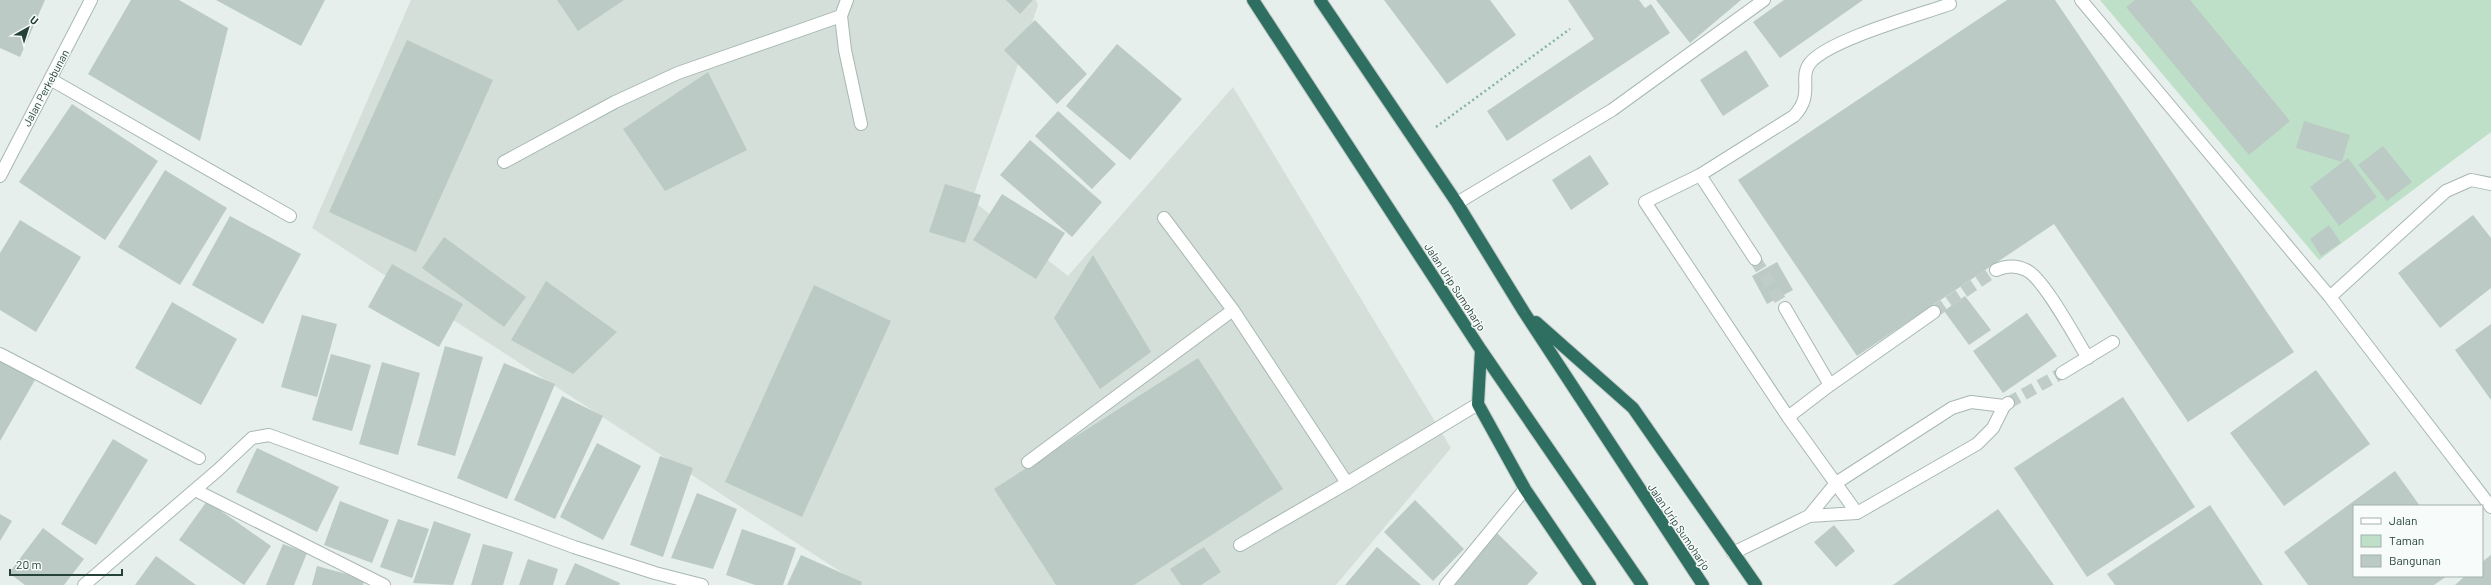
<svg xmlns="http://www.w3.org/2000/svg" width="2491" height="585" font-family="Barlow,sans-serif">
<rect width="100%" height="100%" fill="#e6efeb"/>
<!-- built -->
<path fill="#d4dfda" d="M 411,0 L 1036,0 L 1038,5 L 972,200 L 1068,276 L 1233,87 L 1451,448 L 1336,585 L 861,585 L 312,228 Z"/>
<!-- green -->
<path fill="#bfe0c8" d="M 2100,0 L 2491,0 L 2491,132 L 2319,260 Z"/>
<!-- building -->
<path fill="#bbcac4" d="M 0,0 L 45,0 L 20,57 L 0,48 Z
M 131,0 L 179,0 L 228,28 L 200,141 L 88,74 Z
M 216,0 L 325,0 L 301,46 Z
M 557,0 L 624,0 L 578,31 Z
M 1006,0 L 1033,0 L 1020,14 Z
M 1384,0 L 1490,0 L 1516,35 L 1447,84 Z
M 1568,0 L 1639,0 L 1645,8 L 1651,4 L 1670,33 L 1507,141 L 1487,111 L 1594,39 Z
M 1656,0 L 1741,0 L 1690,43 Z
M 1784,0 L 1863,0 L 1780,58 L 1753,22 Z
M 2007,0 L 2055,0 L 2294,352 L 2188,422 L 2054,224 L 1857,356 L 1738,180 Z
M 2135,0 L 2190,0 L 2290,121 L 2249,155 L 2126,7 Z
M 1035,20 L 1087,74 L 1057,104 L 1004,50 Z
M 407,40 L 493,80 L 416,252 L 329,212 Z
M 1117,44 L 1182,99 L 1130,160 L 1066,106 Z
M 1746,50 L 1769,86 L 1723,116 L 1700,80 Z
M 708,72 L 747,150 L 665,191 L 623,129 Z
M 72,104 L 158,161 L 105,240 L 19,182 Z
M 1058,111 L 1116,164 L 1092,189 L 1035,136 Z
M 2304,121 L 2350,135 L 2342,162 L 2296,148 Z
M 1030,140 L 1102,202 L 1072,237 L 1000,175 Z
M 2383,146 L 2412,182 L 2387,201 L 2358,165 Z
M 1590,155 L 1609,184 L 1571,210 L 1552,180 Z
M 2348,158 L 2377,197 L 2339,226 L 2310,187 Z
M 165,170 L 227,208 L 180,285 L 118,247 Z
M 945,184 L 981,195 L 965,243 L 929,232 Z
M 1002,194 L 1065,233 L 1036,279 L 973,240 Z
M 2473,215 L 2491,238 L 2491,288 L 2440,328 L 2398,273 Z
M 230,216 L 301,254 L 263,324 L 192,285 Z
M 20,220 L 81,257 L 36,332 L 0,310 L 0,253 Z
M 2329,225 L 2341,243 L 2321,256 L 2310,239 Z
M 444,237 L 526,297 L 504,327 L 422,268 Z
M 1093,255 L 1151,352 L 1100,389 L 1054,318 Z
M 1777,262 L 1793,290 L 1767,304 L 1752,276 Z
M 392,264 L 463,304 L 439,347 L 368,307 Z
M 546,281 L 617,332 L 573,374 L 511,340 Z
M 814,285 L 891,321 L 802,517 L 725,482 Z
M 1965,296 L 1991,330 L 1969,345 L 1944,311 Z
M 172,302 L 237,339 L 201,405 L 135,368 Z
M 2027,313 L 2057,356 L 2003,393 L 1973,351 Z
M 302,315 L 337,324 L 317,397 L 281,387 Z
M 2491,324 L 2491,400 L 2455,350 Z
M 445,346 L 483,357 L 455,456 L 417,445 Z
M 331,354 L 371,365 L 352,431 L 312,420 Z
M 1198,358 L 1283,489 L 1134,585 L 1056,585 L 994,489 Z
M 0,360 L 35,380 L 0,441 Z
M 382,362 L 420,373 L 398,455 L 359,444 Z
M 504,363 L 555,384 L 507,499 L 457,478 Z
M 2316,370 L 2370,444 L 2284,506 L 2230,433 Z
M 562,396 L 603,416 L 555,519 L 514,500 Z
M 2123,397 L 2195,507 L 2087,577 L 2014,468 Z
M 113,439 L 148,460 L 96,545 L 61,524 Z
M 597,443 L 641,466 L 603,540 L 560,517 Z
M 257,448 L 339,487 L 317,532 L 236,492 Z
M 660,456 L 693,468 L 663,557 L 630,545 Z
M 2395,471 L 2420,506 L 2354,506 L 2354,576 L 2447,576 L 2434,585 L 2308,585 L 2284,552 Z
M 697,493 L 737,509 L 713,569 L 671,558 Z
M 1415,500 L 1464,549 L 1433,581 L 1384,532 Z
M 207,501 L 271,546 L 244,585 L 179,540 Z
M 340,501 L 389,520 L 372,563 L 324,545 Z
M 2210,505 L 2263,585 L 2115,585 L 2107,574 Z
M 1998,509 L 2054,585 L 1893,585 Z
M 0,514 L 12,521 L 0,541 Z
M 398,519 L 429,529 L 412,578 L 380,567 Z
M 434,521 L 471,534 L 453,585 L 413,583 Z
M 1834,525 L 1855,551 L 1836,567 L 1814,542 Z
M 43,528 L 84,559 L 64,585 L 25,585 L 9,573 Z
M 742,529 L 796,548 L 783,585 L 755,585 L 726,575 Z
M 1496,532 L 1538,573 L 1527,585 L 1453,585 Z
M 283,544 L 307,553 L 294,585 L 266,585 Z
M 483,544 L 513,552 L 503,585 L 471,585 Z
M 1204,547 L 1221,572 L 1201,585 L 1181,585 L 1170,569 Z
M 1377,547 L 1421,585 L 1345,585 Z
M 801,555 L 862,582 L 861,585 L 787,585 Z
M 2491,555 L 2491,585 L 2455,585 L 2465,576 L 2482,576 L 2482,562 Z
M 156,556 L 196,585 L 135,585 Z
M 528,559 L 558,569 L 553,585 L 519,585 Z
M 575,563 L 620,583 L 619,585 L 565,585 Z
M 317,566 L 365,579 L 363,585 L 312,585 Z"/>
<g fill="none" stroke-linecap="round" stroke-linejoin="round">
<!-- minor-tunnel -->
<path stroke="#bfccc8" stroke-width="12" stroke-dasharray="12 6" stroke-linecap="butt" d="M 1755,259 L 1785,308
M 1934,312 L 1996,270
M 2008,403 L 2062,373"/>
<!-- minor casing -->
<g stroke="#a8b8b2" stroke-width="14">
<path id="minor" d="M 847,0 L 841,16 L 845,50 L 861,124
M 2081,0 L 2330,297 L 2491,507
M 50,79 L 290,216
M 504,162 L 615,102 L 678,73 L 841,16
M 1700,175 L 1645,202 L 1788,417 L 1857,513
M 0,176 L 91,0
M 1457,203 L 1612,110 L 1764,0
M 1164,218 L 1233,310 L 1347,483 L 1478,404
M 1755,259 L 1700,175 L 1794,116 C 1815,94 1798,78 1810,63 C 1828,40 1919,15 1950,4
M 1996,270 C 2005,266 2016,265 2026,270 C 2043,277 2076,339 2088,358
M 2330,297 L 2446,191 L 2471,180 L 2491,184
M 1785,308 L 1830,385 L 1934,312
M 0,354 L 199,458
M 2062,373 L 2113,342
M 1788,417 L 1830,385
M 1028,462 L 1233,310
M 195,490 L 384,585
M 1809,516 L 1836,483 L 1952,408 L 1971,402 L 2004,406
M 1240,545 L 1347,483
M 1733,553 L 1809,516 L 1857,513 L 1977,444 L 1993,428 L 2004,406 L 2008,403
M 84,585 L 218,470 L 252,438 L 269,435 L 574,547 L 655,573 L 702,585
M 1446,585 L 1525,489"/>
</g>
<!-- highway casing -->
<g stroke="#c2cac8" stroke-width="14">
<path id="highway" d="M 1253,0 L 1481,350 L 1642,585
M 1320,0 L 1457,203 L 1524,312 L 1703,585
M 1536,322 L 1633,408 L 1756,585
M 1481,350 L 1478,404 L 1525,489 L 1590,585"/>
</g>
<!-- path -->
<path stroke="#86b3a5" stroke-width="2.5" stroke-dasharray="2 3" stroke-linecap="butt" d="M 1436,127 L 1570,29"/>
<!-- minor -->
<use href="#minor" stroke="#fff" stroke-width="12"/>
<!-- highway -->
<use href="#highway" stroke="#2f6f62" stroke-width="12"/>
</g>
<g text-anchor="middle" stroke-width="3" stroke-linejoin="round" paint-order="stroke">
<!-- street labels -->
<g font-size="11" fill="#24423a" stroke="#f7fbf9">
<text transform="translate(46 88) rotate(-62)" y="4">Jalan Perkebunan</text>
<text transform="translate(1455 287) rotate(57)" y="4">Jalan Urip Sumoharjo</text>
<text transform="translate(1679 527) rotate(56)" y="4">Jalan Urip Sumoharjo</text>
</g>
</g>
<!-- legend -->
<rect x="2353" y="505" width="130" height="72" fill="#f7fbf9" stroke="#a3b1ad"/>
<rect x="2361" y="518" width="20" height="6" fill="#ffffff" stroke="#a3b1ad"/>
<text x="2389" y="525" font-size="12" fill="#24423a">Jalan</text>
<rect x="2361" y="535" width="20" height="12" fill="#bfe0c8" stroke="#a3b1ad"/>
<text x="2389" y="545" font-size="12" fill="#24423a">Taman</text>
<rect x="2361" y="555" width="20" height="12" fill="#bbcac4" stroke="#a3b1ad"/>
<text x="2389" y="565" font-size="12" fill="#24423a">Bangunan</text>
<!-- north arrow -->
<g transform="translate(28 28) rotate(39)" stroke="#f7fbf9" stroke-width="3" paint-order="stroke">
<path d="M0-3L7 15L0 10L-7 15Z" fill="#24423a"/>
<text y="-6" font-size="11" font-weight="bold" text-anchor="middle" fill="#24423a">U</text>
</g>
<!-- scale -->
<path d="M10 569v6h112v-6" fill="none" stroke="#24423a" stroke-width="2"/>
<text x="16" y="569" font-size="12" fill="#24423a" stroke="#f7fbf9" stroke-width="3" paint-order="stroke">20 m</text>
</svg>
